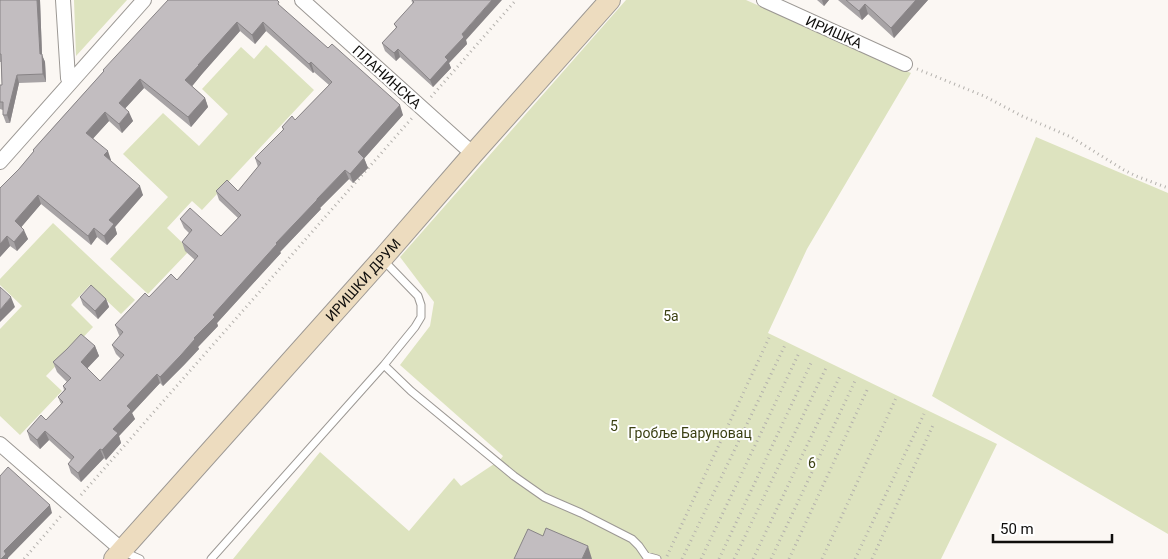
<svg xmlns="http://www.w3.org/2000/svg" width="1168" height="559" font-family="Roboto,sans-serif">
<rect width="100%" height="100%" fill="#fbf7f3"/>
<!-- green -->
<path fill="#dde3bf" d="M 74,0 L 127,0 L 76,56 Z
M 626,0 L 746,0 L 911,73 L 807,249 L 768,333 L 997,444 L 941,559 L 233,559 L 320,452 L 409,531 L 454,478 L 461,486 L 500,460 L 503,456 L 400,365 L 430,326 L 434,302 L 400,257 Z
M 266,45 L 314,90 L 202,210 L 192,201 L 167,228 L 190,250 L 148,294 L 110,259 L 168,197 L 123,154 L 163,113 L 199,146 L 228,114 L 202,89 L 241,47 L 254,59 Z
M 1036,137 L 1168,193 L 1168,534 L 932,396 Z
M 53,223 L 135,300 L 121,314 L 90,285 L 71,305 L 93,327 L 46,376 L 62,391 L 20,435 L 0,416 L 0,329 L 22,306 L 0,285 L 0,279 Z"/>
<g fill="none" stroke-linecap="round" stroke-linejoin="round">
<!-- lane casing -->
<g stroke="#9c9894" stroke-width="9">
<path id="lane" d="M 384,365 L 411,391 L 514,476 L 544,497 L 581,513 L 632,539 L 639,546 L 648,559
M 122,551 L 140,559
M 646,556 L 657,559
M 211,559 L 384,365 L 415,327 L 421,317 L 421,305 L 418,296 L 388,265 L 382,261"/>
</g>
<!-- street casing -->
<g stroke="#9c9894" stroke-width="16">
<path id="street" d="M 63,0 L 68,78 L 70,82
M 302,0 L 473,154
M 764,0 L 905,64
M 0,162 L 144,0
M 0,444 L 122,550"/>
</g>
<!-- secondary casing -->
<g stroke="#9c9894" stroke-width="22">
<g id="secondary">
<path id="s1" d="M 114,559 L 381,260 L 473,154 L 610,0"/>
</g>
</g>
<!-- path -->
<path stroke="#b4b1ad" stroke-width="3" stroke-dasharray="1 4" stroke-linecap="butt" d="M 917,69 L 984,96 L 1022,116 L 1071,137 L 1124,170 L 1136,176 L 1168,188
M 431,97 L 516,0
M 81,495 L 413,117
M 667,556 L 769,338
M 24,559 L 61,516
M 682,559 L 785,345
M 701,559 L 799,353
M 719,559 L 812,361
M 734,559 L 826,368
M 753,559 L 841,374
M 771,559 L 855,381
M 789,559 L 868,388
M 822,559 L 896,398
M 855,559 L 924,414
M 872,559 L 934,423"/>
<!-- lane -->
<use href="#lane" stroke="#fff" stroke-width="7"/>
<!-- street -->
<use href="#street" stroke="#fff" stroke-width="14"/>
<!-- secondary -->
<use href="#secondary" stroke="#eddcbf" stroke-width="20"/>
</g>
<!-- wall -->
<path fill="#a7a3a5" d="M 0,0 L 40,0 L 42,55 L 45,62 L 46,82 L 19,83 L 10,123 L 6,123 L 3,115 L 3,110 L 0,109 L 0,85 L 2,85 L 1,62 L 0,62 Z
M 411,0 L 466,40 L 467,44 L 449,63 L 451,68 L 433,87 L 400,57 L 396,61 L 385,51 L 382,43 L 396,28 L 394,24 L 413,4 Z
M 817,0 L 829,0 L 824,6 Z
M 838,0 L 928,0 L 894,38 L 868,14 L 862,20 Z
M 281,7 L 403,115 L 364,158 L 368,168 L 353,183 L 349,179 L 320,208 L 321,209 L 280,252 L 281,253 L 217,323 L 218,326 L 198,347 L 199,349 L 184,365 L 163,386 L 160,383 L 132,413 L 135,419 L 119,436 L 121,443 L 106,460 L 104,458 L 81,482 L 71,473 L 68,464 L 71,460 L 49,440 L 40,449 L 30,440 L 27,431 L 46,420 L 61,404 L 58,397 L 64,390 L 63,386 L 67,382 L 57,372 L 53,362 L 67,349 L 95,346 L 99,356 L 87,368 L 100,381 L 121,359 L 116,354 L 112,345 L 120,336 L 119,335 L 115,325 L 149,297 L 177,280 L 195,260 L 185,251 L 182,242 L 189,233 L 184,228 L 180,219 L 221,236 L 238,218 L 219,200 L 216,191 L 238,191 L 258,167 L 255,158 L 283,130 L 282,127 L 295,120 L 329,85 L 314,72 L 313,73 L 266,31 L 255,44 L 240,31 L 202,74 L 192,86 L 205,98 L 208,107 L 191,127 L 144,88 L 125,108 L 133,121 L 122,133 L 109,121 L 93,138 L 111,160 L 110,161 L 143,195 L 115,227 L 117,234 L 107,245 L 97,237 L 91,245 L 41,204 L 21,227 L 28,239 L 17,251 L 10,246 L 0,257 L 0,188 L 19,169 L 34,151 L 33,150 L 103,72 L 103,70 Z
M 80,297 L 106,299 L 109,307 L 98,319 L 83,305 Z"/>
<!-- shaded-wall -->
<path fill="#888486" d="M 37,0 L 40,0 L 42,55 L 45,62 L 46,82 L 43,74 L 40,54 Z
M 492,0 L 502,0 L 466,40 L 467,44 L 449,63 L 451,68 L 433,87 L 430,80 L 445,57 L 462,34 Z
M 822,0 L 829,0 L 824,6 Z
M 916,0 L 928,0 L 894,38 L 891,28 Z
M 865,4 L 868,14 L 862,20 L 859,11 Z
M 237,22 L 240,31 L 202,74 L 189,90 L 185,80 L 198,65 Z
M 263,22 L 266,31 L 255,44 L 252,35 Z
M 398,49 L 400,57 L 396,61 L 394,53 Z
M 311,62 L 314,72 L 313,73 L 309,64 Z
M 17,75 L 19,83 L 10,123 L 7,115 Z
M 140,79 L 144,88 L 122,112 L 119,103 Z
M 205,98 L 208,107 L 191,127 L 188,117 Z
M 400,105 L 403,115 L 362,161 L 364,158 L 368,168 L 353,183 L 350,174 L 358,152 Z
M 105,112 L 109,121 L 90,142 L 86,133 Z
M 129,112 L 133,121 L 122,133 L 119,124 Z
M 108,151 L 111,160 L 107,164 L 104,155 Z
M 345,170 L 349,179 L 320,208 L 321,209 L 280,252 L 281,253 L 217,323 L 218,326 L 198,347 L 199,349 L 184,365 L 163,386 L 160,377 L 194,338 L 213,315 L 276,243 L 317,199 Z
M 140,186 L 143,195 L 115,227 L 117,234 L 107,245 L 104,236 L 109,220 Z
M 38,195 L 41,204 L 18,231 L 15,221 Z
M 94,228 L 97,237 L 91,245 L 88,236 Z
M 24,230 L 28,239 L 17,251 L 14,242 Z
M 7,236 L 10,246 L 0,257 L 0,244 Z
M 11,297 L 15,307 L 0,322 L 0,310 Z
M 106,299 L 109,307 L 98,319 L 95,311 Z
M 95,346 L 99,356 L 84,372 L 81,362 Z
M 157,374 L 160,383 L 132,413 L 135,419 L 119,436 L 121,443 L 106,460 L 102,450 L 113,429 L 127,406 Z
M 45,431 L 49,440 L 40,449 L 37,440 Z
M 100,449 L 104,458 L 81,482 L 78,473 Z
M 50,505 L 52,513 L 8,558 L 8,559 L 1,559 L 4,551 Z
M 588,546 L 592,559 L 582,559 Z"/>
<!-- building -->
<path fill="#c2bdc0" stroke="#888486" d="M 0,0 L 37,0 L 40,54 L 42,54 L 43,74 L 17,75 L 7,115 L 3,115 L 3,102 L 0,102 L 0,85 L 2,85 L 1,54 L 0,54 Z
M 168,0 L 277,0 L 279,2 L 278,4 L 328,48 L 332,44 L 400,105 L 358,152 L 364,158 L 350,174 L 345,170 L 317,199 L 317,200 L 276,243 L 277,244 L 213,315 L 215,317 L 194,338 L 195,339 L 181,355 L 160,377 L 157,374 L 127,406 L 131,410 L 113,429 L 118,433 L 102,450 L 100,449 L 78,473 L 68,464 L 74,457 L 45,431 L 37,440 L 27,431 L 41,415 L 46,420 L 63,402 L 58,397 L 66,389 L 63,386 L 71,378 L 53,362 L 67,349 L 81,334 L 95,346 L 81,362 L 100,381 L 124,355 L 112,345 L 123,332 L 115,325 L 145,293 L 149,297 L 171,274 L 177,280 L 198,256 L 182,242 L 192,230 L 180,219 L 190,208 L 221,236 L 241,215 L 216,191 L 227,180 L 238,191 L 261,163 L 255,158 L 284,129 L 282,127 L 292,116 L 295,120 L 332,82 L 311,62 L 309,64 L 263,22 L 252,35 L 237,22 L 198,65 L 199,65 L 185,80 L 205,98 L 188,117 L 140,79 L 119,103 L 129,112 L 119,124 L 105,112 L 86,133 L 108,151 L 104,155 L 140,186 L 109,220 L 114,224 L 104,236 L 94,228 L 88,236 L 38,195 L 15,221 L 24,230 L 14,242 L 7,236 L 0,244 L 0,188 L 19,169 L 34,151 L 33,150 L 104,71 L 103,70 Z
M 412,0 L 492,0 L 462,34 L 464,37 L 445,57 L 448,60 L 430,80 L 398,49 L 394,53 L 382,43 L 397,27 L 394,24 L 414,2 Z
M 846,0 L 916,0 L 891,28 L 865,4 L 859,11 Z
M 91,285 L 106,299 L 95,311 L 80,297 Z
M 0,287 L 11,297 L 0,310 Z
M 8,467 L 50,505 L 4,551 L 6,554 L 1,559 L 0,559 L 0,476 Z
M 546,528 L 588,546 L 582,559 L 514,559 L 528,529 L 543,536 Z"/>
<g text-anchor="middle" stroke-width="4" stroke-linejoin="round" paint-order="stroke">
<!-- street labels -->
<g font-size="14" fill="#0f0e0c" stroke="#fff">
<text transform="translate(834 32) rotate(24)" y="5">ИРИШКА</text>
<text transform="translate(387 77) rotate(42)" y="5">ПЛАНИНСКА</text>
<text dy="5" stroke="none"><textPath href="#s1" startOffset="374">ИРИШКИ ДРУМ</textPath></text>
</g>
<!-- park labels -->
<g font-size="14" fill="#3b4012" stroke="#fff">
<text x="671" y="321">5a</text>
<text x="614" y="431">5</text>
<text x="690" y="438">Гробље Баруновац</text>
<text x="812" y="468">6</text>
</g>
</g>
<!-- scale -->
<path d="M993 534v8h119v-8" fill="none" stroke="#0f0e0c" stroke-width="2.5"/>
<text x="1000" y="534" font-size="15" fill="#0f0e0c" stroke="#ffffff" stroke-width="4" paint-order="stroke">50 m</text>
</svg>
